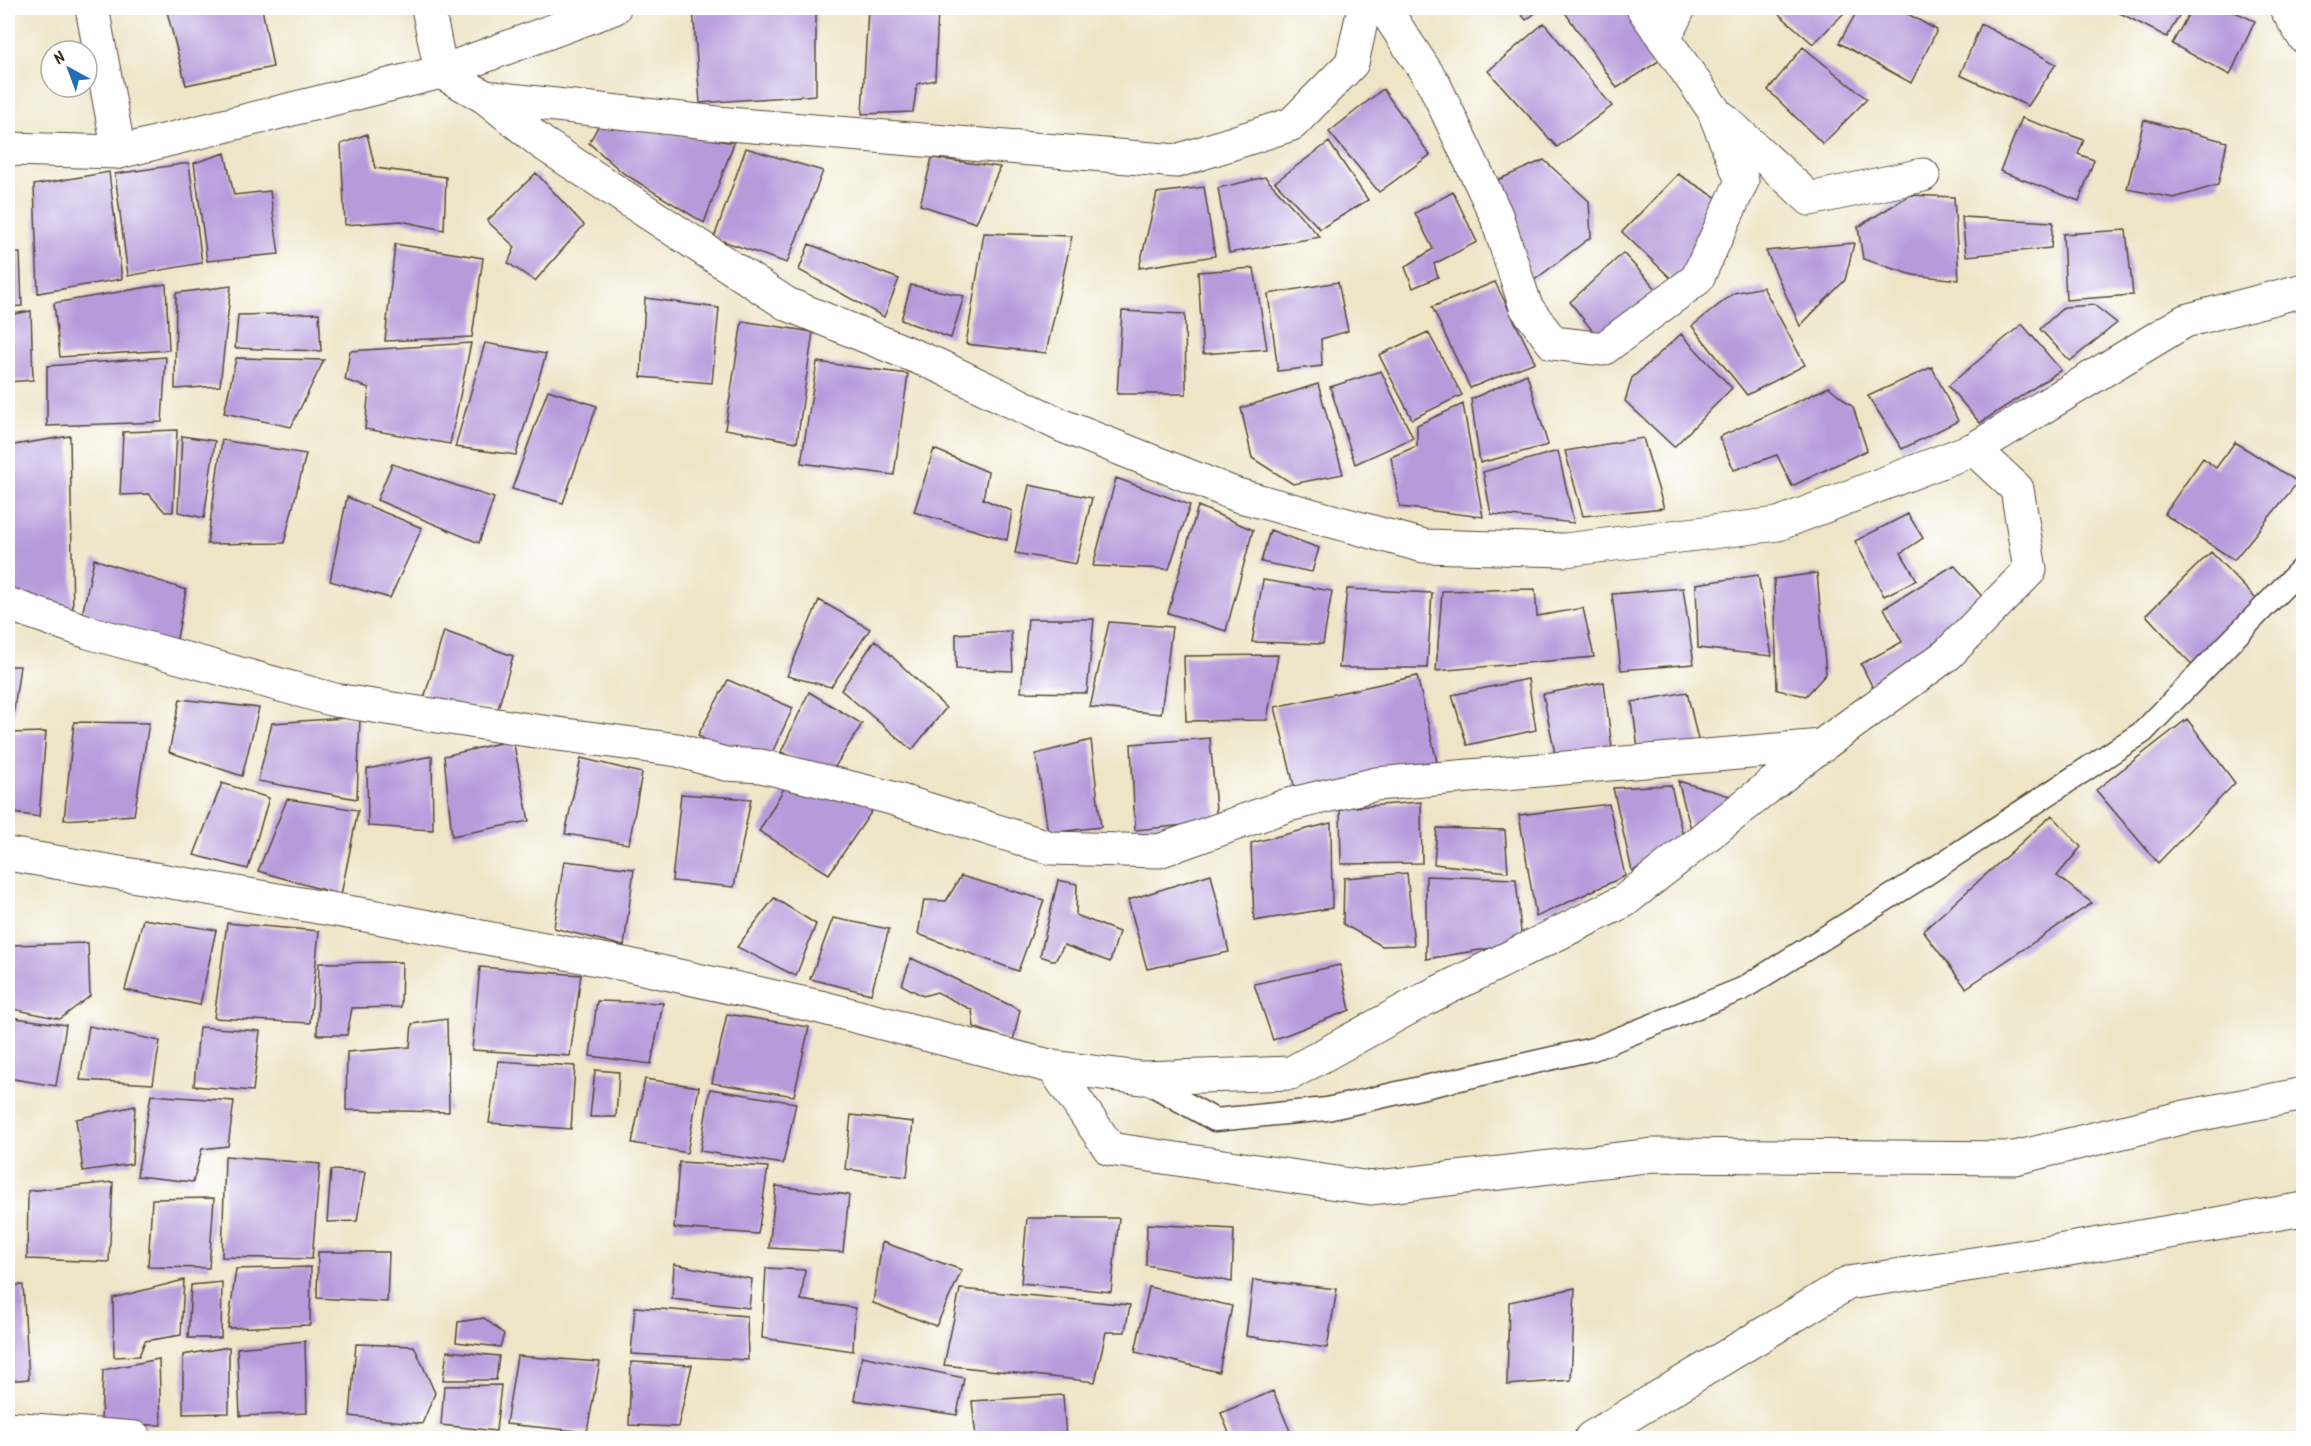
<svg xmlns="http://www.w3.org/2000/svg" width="2311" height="1446" font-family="Kalam,sans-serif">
<rect width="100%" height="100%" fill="#fff"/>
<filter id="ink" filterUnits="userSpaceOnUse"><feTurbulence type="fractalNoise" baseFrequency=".0167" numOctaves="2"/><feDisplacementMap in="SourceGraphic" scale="12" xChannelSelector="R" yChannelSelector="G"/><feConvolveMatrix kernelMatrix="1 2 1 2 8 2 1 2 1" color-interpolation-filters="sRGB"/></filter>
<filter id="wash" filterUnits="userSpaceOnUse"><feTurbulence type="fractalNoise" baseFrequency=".008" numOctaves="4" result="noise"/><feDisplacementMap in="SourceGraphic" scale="24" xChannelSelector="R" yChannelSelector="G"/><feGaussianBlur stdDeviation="1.35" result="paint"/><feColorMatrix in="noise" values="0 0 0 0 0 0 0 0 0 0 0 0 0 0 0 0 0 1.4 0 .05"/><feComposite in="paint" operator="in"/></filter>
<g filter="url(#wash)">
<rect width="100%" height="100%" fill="#eee5c7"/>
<g id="blocks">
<!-- building -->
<path fill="#b69bdb" d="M 166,8 L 262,8 L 273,67 L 186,85 Z
M 693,8 L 816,8 L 816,95 L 700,103 Z
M 868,8 L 938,8 L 935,80 L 917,84 L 913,112 L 862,114 Z
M 1516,8 L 1542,8 L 1526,20 Z
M 1562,8 L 1628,8 L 1662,59 L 1617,88 Z
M 1772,8 L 1849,8 L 1813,44 Z
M 1859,8 L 1897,8 L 1937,30 L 1911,83 L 1839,43 Z
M 2110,8 L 2183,8 L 2167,37 Z
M 2192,8 L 2226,8 L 2255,21 L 2230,75 L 2172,44 Z
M 1544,23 L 1612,106 L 1557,147 L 1488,71 Z
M 1981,24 L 2056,64 L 2028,106 L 1960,75 Z
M 1803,47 L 1867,99 L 1823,144 L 1768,90 Z
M 1383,89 L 1430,155 L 1379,192 L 1329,132 Z
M 2022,118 L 2084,140 L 2078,154 L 2094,160 L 2079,201 L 2000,171 Z
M 2144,120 L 2227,142 L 2218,185 L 2174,198 L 2127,189 Z
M 601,121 L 734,143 L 704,223 L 623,173 L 589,143 Z
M 367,134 L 375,168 L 446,177 L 444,230 L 401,221 L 345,225 L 341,144 Z
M 1329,142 L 1368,200 L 1320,229 L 1275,182 Z
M 746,148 L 823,171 L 787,263 L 714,238 Z
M 225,153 L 234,195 L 270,191 L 279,254 L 207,261 L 194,163 Z
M 932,158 L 1000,167 L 976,223 L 920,205 Z
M 1544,160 L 1589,201 L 1591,237 L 1533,281 L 1493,182 Z
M 189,163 L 202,263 L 128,276 L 115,174 Z
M 109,172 L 122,279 L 38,293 L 34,185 Z
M 536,173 L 584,225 L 535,281 L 508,263 L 515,247 L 487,221 Z
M 1678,174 L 1722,201 L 1676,283 L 1622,232 Z
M 1265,177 L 1320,237 L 1229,253 L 1218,188 Z
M 1204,187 L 1215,256 L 1139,268 L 1157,193 Z
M 1453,192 L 1477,242 L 1434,264 L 1438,277 L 1413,288 L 1405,267 L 1433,249 L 1415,213 Z
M 1910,195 L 1954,197 L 1959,280 L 1913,275 L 1863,259 L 1858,227 Z
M 1962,217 L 2053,222 L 2051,248 L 1966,256 Z
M 2126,230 L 2133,295 L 2066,300 L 2063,234 Z
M 984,233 L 1072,236 L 1046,353 L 966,344 Z
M 1854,243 L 1845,280 L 1800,326 L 1766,251 Z
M 395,244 L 483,258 L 472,337 L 385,341 Z
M 809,244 L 899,279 L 884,317 L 799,270 Z
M 20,253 L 22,306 L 8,307 L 8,254 Z
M 1623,253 L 1661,294 L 1602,343 L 1570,302 Z
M 1254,268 L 1267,349 L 1203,354 L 1198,272 Z
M 1338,282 L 1348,331 L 1321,339 L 1322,366 L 1278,371 L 1268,294 Z
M 1495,282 L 1535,362 L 1470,388 L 1432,307 Z
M 166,284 L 169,350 L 60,357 L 54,303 Z
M 911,285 L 964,296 L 951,338 L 901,320 Z
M 231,286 L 220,386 L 175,389 L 176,293 Z
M 1763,287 L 1805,365 L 1747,395 L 1692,326 L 1734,293 Z
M 645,298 L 719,308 L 712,383 L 641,377 Z
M 2094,305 L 2117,323 L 2070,361 L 2040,329 L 2064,307 Z
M 31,311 L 33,380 L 8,382 L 8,315 Z
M 1122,311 L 1185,314 L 1186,394 L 1117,394 Z
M 319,313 L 321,351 L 235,348 L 238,315 Z
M 742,321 L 813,332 L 797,442 L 725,429 Z
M 2022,324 L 2061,370 L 1980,423 L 1948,386 Z
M 1428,332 L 1462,395 L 1412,419 L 1379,355 Z
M 1681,334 L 1732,388 L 1674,447 L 1625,401 L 1632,378 Z
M 471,343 L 450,444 L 365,429 L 369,388 L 345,380 L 350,351 Z
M 485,343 L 546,354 L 516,455 L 455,447 Z
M 166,357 L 162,422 L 47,426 L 47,366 Z
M 236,358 L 324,360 L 291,427 L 224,413 Z
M 817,362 L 908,374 L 894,475 L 801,463 Z
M 1932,367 L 1958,421 L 1902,449 L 1868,396 Z
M 1381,371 L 1413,438 L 1355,464 L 1330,387 Z
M 1527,374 L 1548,445 L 1480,463 L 1471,399 Z
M 1318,384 L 1343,474 L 1293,484 L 1252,458 L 1241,408 Z
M 1829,387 L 1853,407 L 1867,450 L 1792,486 L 1777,455 L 1734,470 L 1719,437 Z
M 548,390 L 597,406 L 563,503 L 512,489 Z
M 1463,404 L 1483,517 L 1400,507 L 1391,457 L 1417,446 L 1417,425 Z
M 177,430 L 173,512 L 165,512 L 149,494 L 120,495 L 123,432 Z
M 70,436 L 73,618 L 8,596 L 8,446 Z
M 182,436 L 215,441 L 204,518 L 178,512 Z
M 1643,438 L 1664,508 L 1583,516 L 1565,451 Z
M 222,440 L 306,454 L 284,543 L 207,544 Z
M 2235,442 L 2298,482 L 2234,560 L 2164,514 L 2203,458 L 2216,468 Z
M 934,449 L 988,472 L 983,499 L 1012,511 L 1007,540 L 914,512 Z
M 1558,451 L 1574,523 L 1491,514 L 1483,472 Z
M 392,464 L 494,498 L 479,543 L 377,500 Z
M 1116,478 L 1190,505 L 1169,569 L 1093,566 Z
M 1029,485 L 1092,498 L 1076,564 L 1015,553 Z
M 347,497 L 422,528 L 390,598 L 330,581 Z
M 1198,506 L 1253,530 L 1226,631 L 1168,613 Z
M 1908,514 L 1923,538 L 1901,553 L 1917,580 L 1884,596 L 1855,541 Z
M 1270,530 L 1319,548 L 1312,572 L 1261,562 Z
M 2211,552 L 2258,601 L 2194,667 L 2146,615 Z
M 94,559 L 186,590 L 175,649 L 81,620 Z
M 1954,565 L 1987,602 L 1876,694 L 1861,664 L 1902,642 L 1884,608 Z
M 1817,573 L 1826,674 L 1806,696 L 1777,690 L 1774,579 Z
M 1758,575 L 1772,656 L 1698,648 L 1696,584 Z
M 1263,580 L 1332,591 L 1323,644 L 1252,642 Z
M 1683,588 L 1694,664 L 1621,670 L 1612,594 Z
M 1347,589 L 1432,593 L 1427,668 L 1339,668 Z
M 1535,589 L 1537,616 L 1583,608 L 1594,657 L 1436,671 L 1442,591 Z
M 819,600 L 870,629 L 831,687 L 787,676 Z
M 1028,619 L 1094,619 L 1087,693 L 1021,692 Z
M 1109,622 L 1172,627 L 1161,714 L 1090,707 Z
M 444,631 L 513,656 L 498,709 L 423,702 Z
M 1011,631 L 1013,671 L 956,669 L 956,634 Z
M 875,640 L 946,708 L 912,750 L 841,690 Z
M 1278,655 L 1267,720 L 1186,721 L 1184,656 Z
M 8,666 L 20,666 L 12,724 L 8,724 Z
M 1417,676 L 1438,766 L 1296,794 L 1275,707 Z
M 1528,679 L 1536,730 L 1467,745 L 1452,695 Z
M 728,680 L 793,708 L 771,755 L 728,756 L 698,735 Z
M 1604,682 L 1612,748 L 1556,759 L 1543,694 Z
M 809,692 L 862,724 L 831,773 L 781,752 Z
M 1687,692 L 1700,748 L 1639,756 L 1632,702 Z
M 180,699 L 259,708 L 242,776 L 169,752 Z
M 360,717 L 357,799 L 258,781 L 272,723 Z
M 2187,719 L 2235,783 L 2158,863 L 2096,790 Z
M 74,722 L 149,723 L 134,815 L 64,820 Z
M 46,732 L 39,817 L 8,812 L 8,733 Z
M 1210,738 L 1217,822 L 1135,830 L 1131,744 Z
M 513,740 L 529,821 L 452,836 L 444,756 Z
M 1091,740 L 1101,827 L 1048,833 L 1036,754 Z
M 432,756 L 433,830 L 368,826 L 367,769 Z
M 581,758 L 642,773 L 629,844 L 565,834 Z
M 1678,781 L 1737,798 L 1693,837 Z
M 222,783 L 269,798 L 248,869 L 194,855 Z
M 786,785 L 878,802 L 829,874 L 759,831 Z
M 1671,785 L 1685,845 L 1632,871 L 1613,788 Z
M 681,794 L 751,799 L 734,887 L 672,881 Z
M 287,799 L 358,810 L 341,895 L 258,871 Z
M 1421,802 L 1422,863 L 1341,864 L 1340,808 Z
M 1609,804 L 1625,876 L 1536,917 L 1519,815 Z
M 2052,815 L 2081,847 L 2057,876 L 2092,903 L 1966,988 L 1923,931 Z
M 1331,823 L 1332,908 L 1254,921 L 1251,843 Z
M 1437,828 L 1505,830 L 1508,872 L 1434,864 Z
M 564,861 L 634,869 L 624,946 L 554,928 Z
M 1407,873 L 1414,945 L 1382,946 L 1343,924 L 1344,878 Z
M 1211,874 L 1229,952 L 1147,969 L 1128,900 Z
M 961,876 L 1044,900 L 1018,971 L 918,934 L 924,900 L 946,901 Z
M 1426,876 L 1516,879 L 1522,943 L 1426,959 Z
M 1058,880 L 1077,884 L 1076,915 L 1119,932 L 1110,962 L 1064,945 L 1055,961 L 1040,956 Z
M 774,898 L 816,924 L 796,976 L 737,947 Z
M 833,918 L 889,929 L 871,994 L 810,979 Z
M 143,919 L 216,930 L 200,1005 L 125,990 Z
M 227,923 L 319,931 L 310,1023 L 214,1018 Z
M 88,943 L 90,996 L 60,1019 L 8,1008 L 8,945 Z
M 911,958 L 1020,1010 L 1013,1041 L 974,1027 L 972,1010 L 937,992 L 923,996 L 902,985 Z
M 402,962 L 401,1007 L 352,1008 L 347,1035 L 317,1035 L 319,963 Z
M 1340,965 L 1350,1010 L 1273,1040 L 1254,984 Z
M 480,967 L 581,975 L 570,1056 L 472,1050 Z
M 597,1001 L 663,1003 L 651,1064 L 590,1056 Z
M 727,1014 L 809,1027 L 794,1096 L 712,1083 Z
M 8,1017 L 66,1025 L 56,1086 L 8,1078 Z
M 447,1019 L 449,1112 L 346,1110 L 347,1052 L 410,1047 L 412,1024 Z
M 89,1026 L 160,1041 L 153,1084 L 80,1080 Z
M 199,1027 L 260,1031 L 253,1091 L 194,1086 Z
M 498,1061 L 575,1066 L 571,1129 L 489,1123 Z
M 595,1070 L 619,1072 L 616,1117 L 590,1117 Z
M 645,1079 L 699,1087 L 687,1153 L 632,1143 Z
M 710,1089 L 796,1103 L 783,1164 L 700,1151 Z
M 151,1095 L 234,1101 L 228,1146 L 202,1149 L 193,1182 L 137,1176 Z
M 135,1106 L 132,1164 L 83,1171 L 76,1119 Z
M 851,1115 L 913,1122 L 907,1177 L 845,1169 Z
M 225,1156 L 320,1164 L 312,1259 L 222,1257 Z
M 679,1162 L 768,1167 L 758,1234 L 674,1228 Z
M 331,1170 L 365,1172 L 357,1221 L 327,1222 Z
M 113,1182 L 109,1262 L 27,1259 L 28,1191 Z
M 776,1186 L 849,1195 L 843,1252 L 769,1248 Z
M 214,1198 L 209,1268 L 148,1267 L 152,1199 Z
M 1027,1218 L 1119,1218 L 1111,1292 L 1021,1283 Z
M 1147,1224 L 1234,1229 L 1232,1282 L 1146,1265 Z
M 882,1242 L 962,1270 L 936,1326 L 873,1303 Z
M 318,1252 L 389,1252 L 387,1302 L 317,1298 Z
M 674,1264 L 752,1279 L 749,1308 L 672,1299 Z
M 311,1267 L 310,1325 L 228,1328 L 236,1269 Z
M 766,1268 L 805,1270 L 801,1300 L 855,1308 L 853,1351 L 762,1338 Z
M 184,1280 L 181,1335 L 145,1341 L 139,1356 L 114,1357 L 113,1298 Z
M 1253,1280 L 1337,1289 L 1327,1348 L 1246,1336 Z
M 222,1282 L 221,1338 L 188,1338 L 191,1285 Z
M 23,1285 L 29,1379 L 8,1381 L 8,1286 Z
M 1149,1287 L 1232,1306 L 1219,1372 L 1135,1352 Z
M 1575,1288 L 1571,1380 L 1507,1385 L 1509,1302 Z
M 960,1289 L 1130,1305 L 1125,1332 L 1106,1332 L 1095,1382 L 944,1365 Z
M 635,1307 L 747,1316 L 748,1360 L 631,1354 Z
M 484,1318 L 504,1334 L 500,1347 L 456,1342 L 458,1322 Z
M 305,1341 L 307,1413 L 240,1416 L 237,1348 Z
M 356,1344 L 414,1346 L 435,1393 L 422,1424 L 350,1416 Z
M 229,1347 L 229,1413 L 183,1414 L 183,1355 Z
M 447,1351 L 499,1356 L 496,1380 L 443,1380 Z
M 517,1356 L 600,1362 L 587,1432 L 506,1424 Z
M 862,1356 L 964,1378 L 957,1415 L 854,1400 Z
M 159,1359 L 161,1425 L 101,1424 L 103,1370 Z
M 631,1362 L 692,1365 L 678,1427 L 629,1425 Z
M 501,1385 L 496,1431 L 441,1425 L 444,1386 Z
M 1273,1391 L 1293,1438 L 1231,1438 L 1221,1413 Z
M 1063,1395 L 1066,1438 L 976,1438 L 972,1401 Z"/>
</g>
</g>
<g filter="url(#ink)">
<use href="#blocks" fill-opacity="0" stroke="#564637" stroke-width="1.5"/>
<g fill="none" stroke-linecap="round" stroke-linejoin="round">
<!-- service casing -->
<g stroke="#564637" stroke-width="25">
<path id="service" d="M 1142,1079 L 1215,1120 L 1327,1109 L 1593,1049 L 1742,989 L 1914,882 L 2143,732 L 2304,566"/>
</g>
<!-- minor casing -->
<g stroke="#564637" stroke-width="35">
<path id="minor" d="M 92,8 L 119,152
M 1384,8 L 1434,84 L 1496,215 L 1526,307 L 1553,343 L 1603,349 L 1697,279 L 1742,181 L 1713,109 L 1643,8
M 1664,39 L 1679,8
M 485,97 L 717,123 L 1177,161 L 1292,124 L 1352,63 L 1364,8
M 1721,117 L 1810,199 L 1923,175
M 8,604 L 88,632 L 335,700 L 528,730 L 678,750 L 725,764 L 761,766 L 888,797 L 1051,848 L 1159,851 L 1288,805 L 1376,784 L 1822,746
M 8,854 L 371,916 L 629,965 L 820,1007 L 1053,1067 L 1141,1078 L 1291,1073 L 1427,998 L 1624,901 L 1810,754 L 1948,654 L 2030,570 L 2017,489 L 1974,449
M 1053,1067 L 1110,1149 L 1370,1188 L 1654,1155 L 2015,1158 L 2185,1117 L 2304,1094
M 8,1428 L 135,1438
M 1591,1438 L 1848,1283 L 2046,1253 L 2304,1209"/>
</g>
<!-- tertiary casing -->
<g stroke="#564637" stroke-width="35">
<path id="tertiary" d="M 428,8 L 441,72 L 485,97 L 542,143 L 787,304 L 939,366 L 1063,426 L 1237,495 L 1424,546 L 1565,550 L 1778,524 L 1974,449 L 2185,321 L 2304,290
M 2286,8 L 2304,37
M 8,149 L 119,152 L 441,72 L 614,8"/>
</g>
<!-- service -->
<use href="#service" stroke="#fff" stroke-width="22"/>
<!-- minor -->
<use href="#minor" stroke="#fff" stroke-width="33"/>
<!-- tertiary -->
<use href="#tertiary" stroke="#fff" stroke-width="33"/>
</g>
</g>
<!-- margin -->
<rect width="2311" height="1446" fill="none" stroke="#fff" stroke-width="30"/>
<!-- north arrow -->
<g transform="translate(69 69) rotate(319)"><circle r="28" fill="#ffffff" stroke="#b1aaa5" stroke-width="1.5"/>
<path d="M0-4.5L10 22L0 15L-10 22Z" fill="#1f6fb2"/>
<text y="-9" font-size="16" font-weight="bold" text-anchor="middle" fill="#3b2a1e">N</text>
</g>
</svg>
